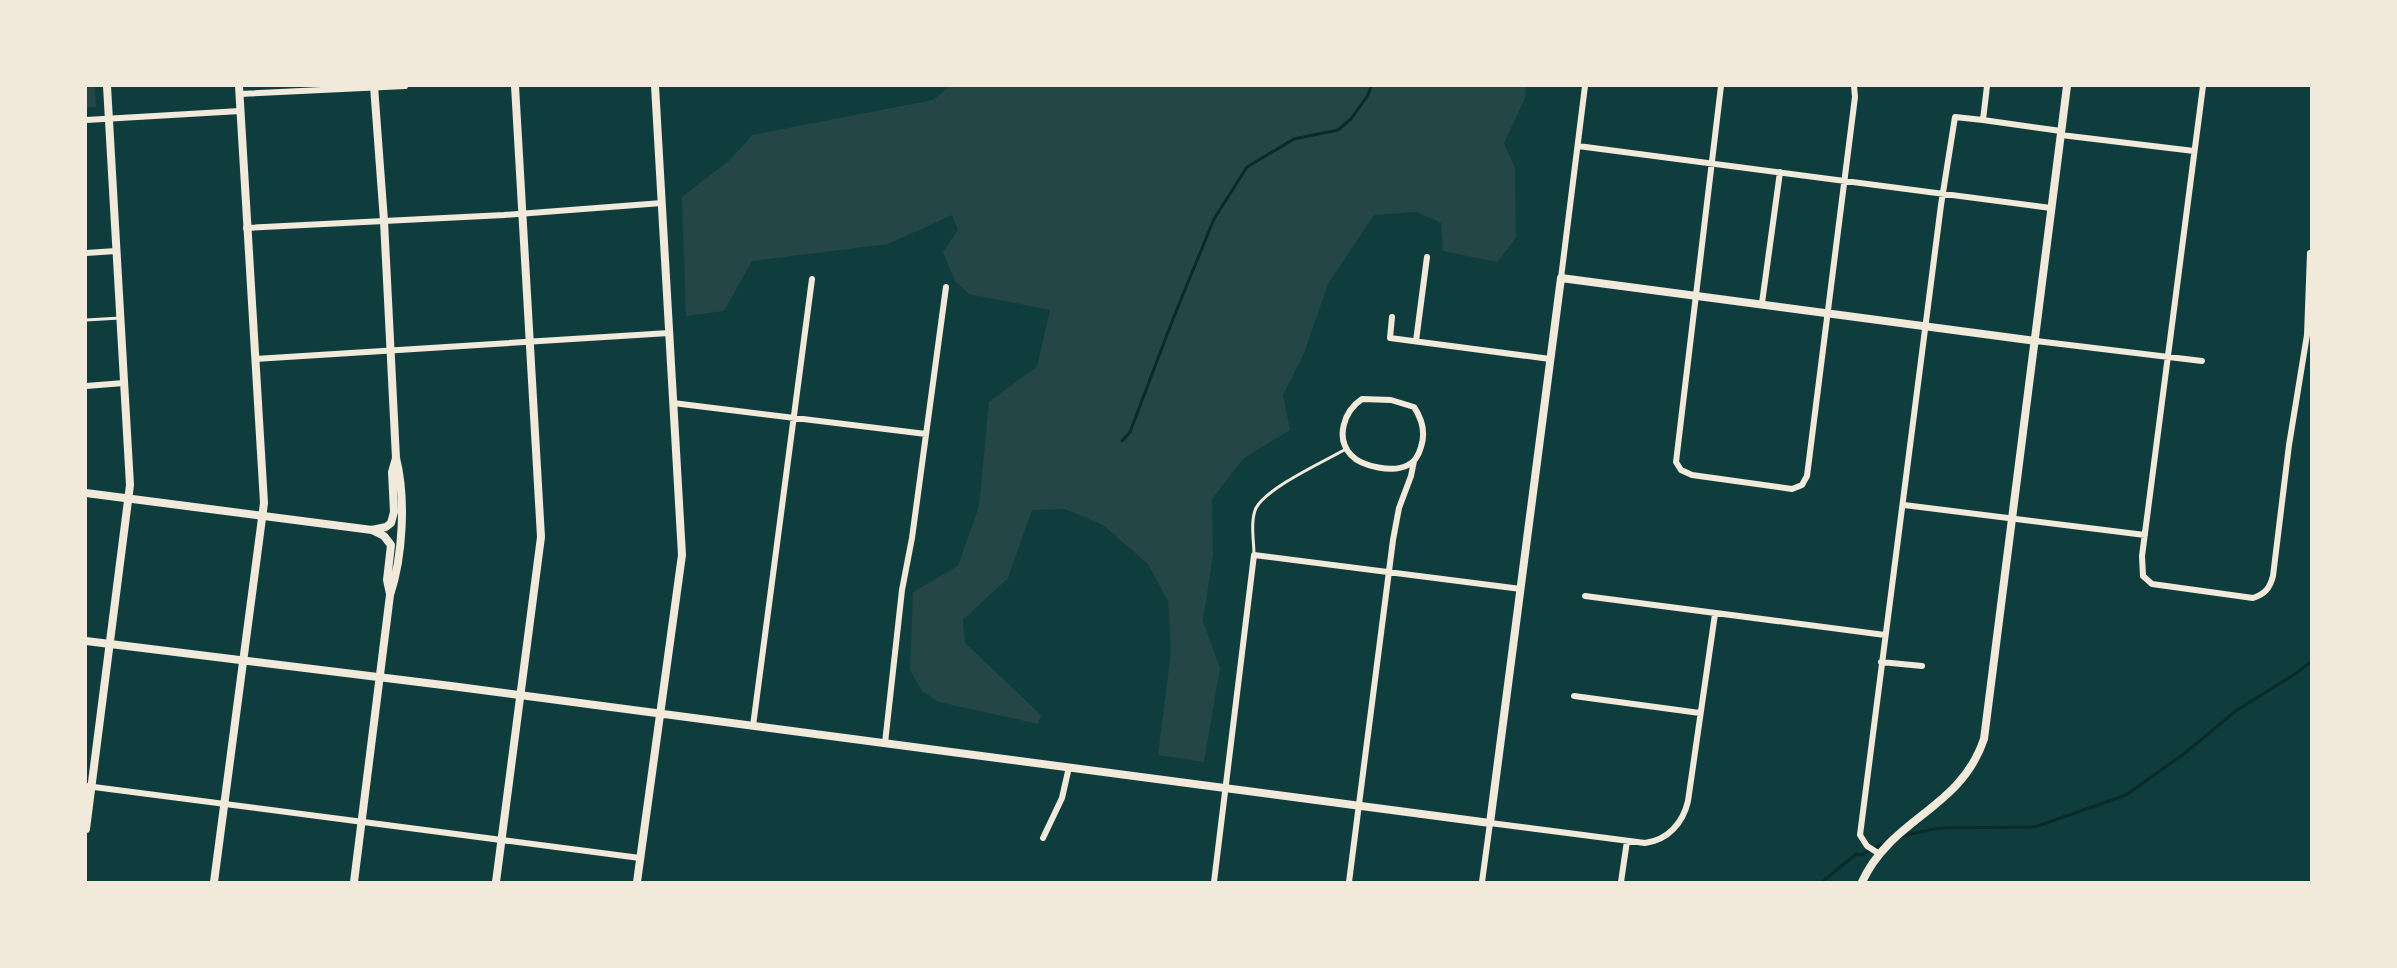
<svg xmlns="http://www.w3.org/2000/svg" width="2397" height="968" font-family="'Space Grotesk',sans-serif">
<rect width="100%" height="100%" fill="#0f3d3e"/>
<!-- green -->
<path fill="#244646" d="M 86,86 L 95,86 L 96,107 L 86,107 Z
M 950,86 L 1526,86 L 1525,98 L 1504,143 L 1515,168 L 1516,238 L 1497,262 L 1443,251 L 1441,223 L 1417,212 L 1374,215 L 1328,284 L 1304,353 L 1283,395 L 1290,430 L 1244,458 L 1212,499 L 1213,555 L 1203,621 L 1220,668 L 1204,762 L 1158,755 L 1171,652 L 1168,601 L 1148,564 L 1103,525 L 1065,509 L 1032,510 L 1008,578 L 963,620 L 965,643 L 1041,715 L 1038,724 L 939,702 L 922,691 L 910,670 L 913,592 L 958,566 L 979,506 L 989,402 L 1037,367 L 1050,310 L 969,294 L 955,281 L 943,252 L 958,230 L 952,215 L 888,244 L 752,261 L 724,311 L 686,316 L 682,197 L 731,159 L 752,135 L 933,100 Z"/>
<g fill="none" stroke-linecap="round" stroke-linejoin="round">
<!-- stream -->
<path stroke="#0a2a2b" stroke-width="3" d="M 1122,441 L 1130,432 L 1173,319 L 1214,219 L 1247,167 L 1294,139 L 1338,130 L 1351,119 L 1368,95 L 1371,86
M 1902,836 L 1939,828 L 2035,827 L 2126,795 L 2185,753 L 2237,710 L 2295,674 L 2312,661
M 1822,882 L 1856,854 L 1862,855 L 1890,839"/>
<!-- service -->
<path stroke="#f1e9da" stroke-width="3" d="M 86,320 L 120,318
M 1254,555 C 1254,541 1250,521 1256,508 C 1266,488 1325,461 1346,449"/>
<!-- minor -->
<path stroke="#f1e9da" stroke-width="6" d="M 1721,86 L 1676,462 L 1681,470 L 1692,475 L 1792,489 L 1802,485 L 1807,476 L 1855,97 L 1854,86
M 2203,86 L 2142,556 L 2143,576 L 2152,584 L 2253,598 C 2265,594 2270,588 2273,576 L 2289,445 L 2307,335 L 2310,253
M 239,94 L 405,86
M 86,120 L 240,111
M 1983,120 L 2061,131
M 2061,135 L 2194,151
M 1578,146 L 2051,208
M 246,228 L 504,215 L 662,203
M 86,253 L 116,251
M 1561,278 L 1585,86
M 1762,303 L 1780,172
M 1392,317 L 1390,338 L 1550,359
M 1416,341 L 1427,257
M 2036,341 L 2202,361
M 255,359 L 669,333
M 86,386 L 124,383
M 1362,399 L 1391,400 L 1414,407 C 1422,419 1426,432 1421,447 C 1419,454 1415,462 1408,465 C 1394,473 1362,467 1351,455 C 1335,438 1344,411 1362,399 Z
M 673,403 L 926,434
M 1904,505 L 2145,535
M 1585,596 L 1885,635
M 1881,662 L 1922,666
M 1574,696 L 1700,713
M 753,726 L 812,279
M 885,743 L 902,590 L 912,538 L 946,287
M 86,786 L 640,858
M 1043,838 L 1062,798 L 1069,767
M 1878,853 L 1867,846 L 1860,835 L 1941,205 L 1955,117 L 1983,120 L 1987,86
M 1214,882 L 1254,555 L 1521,589
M 1349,882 L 1393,540 L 1399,508 L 1411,476 L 1414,461
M 1482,882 L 1490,823 L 1645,843 C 1668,840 1683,823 1688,801 L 1715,614
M 1621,882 L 1627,841"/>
<!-- tertiary -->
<path stroke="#f1e9da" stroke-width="8" d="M 86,641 L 451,686 L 1490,823 L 1561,278 L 2036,341
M 86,829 L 130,485 L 107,86
M 214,882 L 264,503 L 239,86
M 637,882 L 682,555 L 655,86"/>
<!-- secondary -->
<path stroke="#f1e9da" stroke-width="8" d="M 86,493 L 372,530 L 386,527 L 391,523 L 394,512 L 392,472 L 396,458
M 372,530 L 384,536 L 391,545 L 387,580 L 390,594
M 354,882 L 390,595 C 403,556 406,498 396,458 L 384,221 L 374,86
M 496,882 L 541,537 L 515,86
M 1862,882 C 1892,817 1960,810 1984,739 L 2067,86"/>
</g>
<!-- border -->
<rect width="2397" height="968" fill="none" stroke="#f1e9da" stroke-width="174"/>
</svg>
